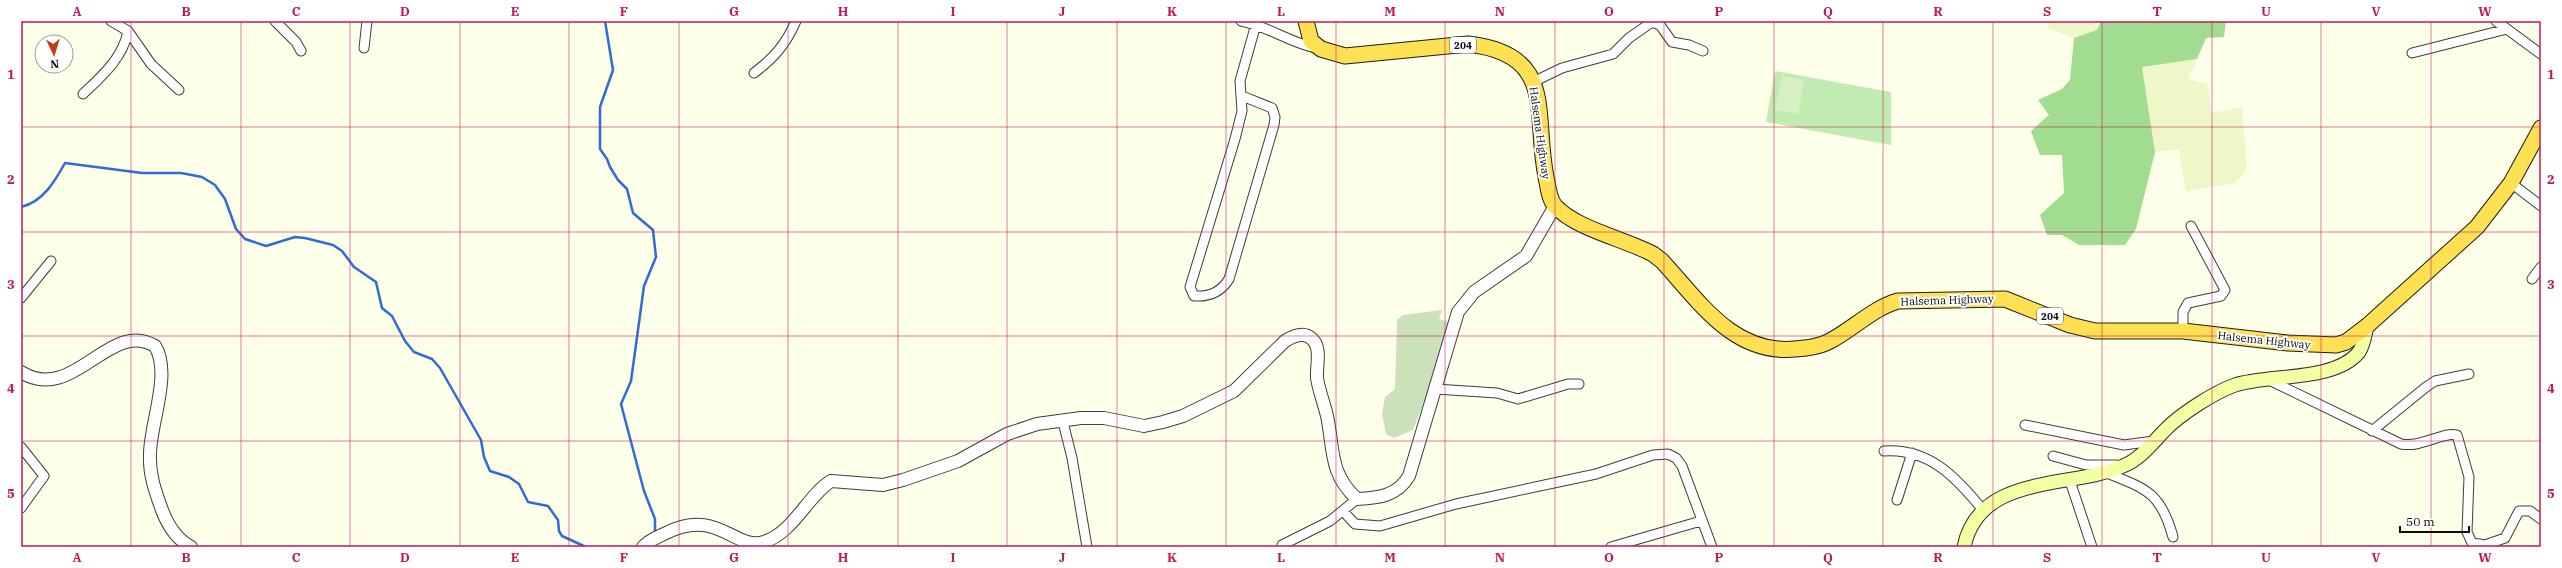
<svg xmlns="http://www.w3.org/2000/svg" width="2562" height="568" font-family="'IBM Plex Serif',serif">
<rect width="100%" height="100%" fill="#feffe9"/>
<!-- farmland -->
<path fill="#eff6c8" d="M 2051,21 L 2101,21 L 2097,30 L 2074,38 L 2047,28 Z
M 2197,59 L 2188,79 L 2208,84 L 2211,113 L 2242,107 L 2247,170 L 2235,183 L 2186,191 L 2179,150 L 2155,152 L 2142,67 Z"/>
<!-- green -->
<path fill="#c2ebb1" d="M 1775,71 L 1891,92 L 1891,145 L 1766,122 Z"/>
<!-- forest -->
<path fill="#a1dc90" d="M 2101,21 L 2226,21 L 2224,37 L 2206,38 L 2197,59 L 2142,67 L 2155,152 L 2136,229 L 2125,245 L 2079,245 L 2062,235 L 2047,235 L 2040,215 L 2064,193 L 2062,155 L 2040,155 L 2031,131 L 2049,115 L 2038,100 L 2062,89 L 2070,80 L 2074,38 L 2097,30 Z"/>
<!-- cemetery -->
<path fill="#cbe1ba" d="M 1442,310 L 1439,319 L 1449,322 L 1439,364 L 1413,430 L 1394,438 L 1386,434 L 1382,414 L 1385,397 L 1395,389 L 1397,320 L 1403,315 Z"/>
<!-- pitch -->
<path fill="#d7f1c4" d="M 1782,76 L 1804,80 L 1798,114 L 1775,110 Z"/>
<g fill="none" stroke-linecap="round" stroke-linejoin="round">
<!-- stream -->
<path stroke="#2f6cd4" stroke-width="2.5" d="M 605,21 L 613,70 L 600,107 L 600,149 L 607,159 L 610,167 L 618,180 L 627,189 L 633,213 L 653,230 L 656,257 L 644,286 L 631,381 L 621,404 L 644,491 L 655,519 L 655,534
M 21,207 C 43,202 55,181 65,163 L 142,173 L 181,173 L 202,177 L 215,185 L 225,199 L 236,229 L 245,239 L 266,246 L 295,237 L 305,238 L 333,245 L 342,251 L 354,267 L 376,282 L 382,308 L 392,316 L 405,341 L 414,352 L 432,359 L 440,368 L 481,440 L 484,457 L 490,471 L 509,477 L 519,484 L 528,502 L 548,506 L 558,520 L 559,531 L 562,536 L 586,547"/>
<!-- minor casing -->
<g stroke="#3e3e3e" stroke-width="11">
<path id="minor" d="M 111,21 L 128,31 L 151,64 L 179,90
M 275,21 L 296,42 L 301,51
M 1241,21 C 1268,26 1290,43 1316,48
M 2496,21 L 2541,54
M 364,48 L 367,21
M 2412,53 L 2507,29
M 754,73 C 774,58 786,44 796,21
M 1533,82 L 1562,68 L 1613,54 L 1629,38 L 1652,22 L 1660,25 L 1672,42 L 1689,45 L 1703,51
M 83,94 C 102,76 123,58 128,31
M 1242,96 L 1272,108 L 1275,117 L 1274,125 L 1229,279 C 1221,292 1210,297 1194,296 L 1190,287 L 1235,139 L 1242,111 L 1240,81 L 1256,24
M 2511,183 L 2541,206
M 2532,279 L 2541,267
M 21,298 L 51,261
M 2183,331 L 2183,312 L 2188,303 L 2221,296 L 2225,290 L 2191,226
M 2269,380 L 2401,444 C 2422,448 2444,431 2457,435 L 2469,477 L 2467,532 L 2472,543 L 2485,545 L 2505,538 L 2519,511 L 2530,511 L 2541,519
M 1435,389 L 1497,393 L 1518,399 L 1568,384 L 1579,384
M 1063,422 L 1072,458 L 1087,547
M 2025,425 L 2124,445 L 2154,441
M 2372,431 L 2426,387 L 2435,381 L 2469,374
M 21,447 L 44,476 L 21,508
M 1884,451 C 1929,448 1956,477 1983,510
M 2053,456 L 2086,465 L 2116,465
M 2107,473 C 2147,489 2161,493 2173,537
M 2069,478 L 2092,547
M 1897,500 L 1912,453
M 1343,511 L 1355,524 L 1380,526 L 1456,504 L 1596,474 L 1653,455 L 1668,454 L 1676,458 L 1682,466 L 1712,547
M 1282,545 L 1330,521 L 1357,499
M 1611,547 L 1701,521"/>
</g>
<!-- tertiary casing -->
<g stroke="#3e3e3e" stroke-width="14">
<path id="tertiary" d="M 21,372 C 73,405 110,318 155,346 C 172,373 150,424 150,454 C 149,474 155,491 162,510 C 168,526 176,539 191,547
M 643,547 C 649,540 658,537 666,533 C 717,507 735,551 764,542 C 794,532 808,495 831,481 L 883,485 L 903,480 L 958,461 L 1007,434 L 1037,424 L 1081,418 L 1104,418 L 1144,426 L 1163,422 L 1183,416 L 1234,391 L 1285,341 C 1293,336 1304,331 1312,339 C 1322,348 1316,366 1317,378 C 1319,391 1324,403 1327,416 C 1334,449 1329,474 1357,499 C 1379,498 1397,496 1409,476 L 1458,312 L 1474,292 L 1526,256 L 1555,206"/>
</g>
<!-- secondary casing -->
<g stroke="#2d2d2d" stroke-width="15">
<path id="secondary" d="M 1964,547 C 1979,473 2071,489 2123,466 C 2141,459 2153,442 2166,429 C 2182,413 2215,392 2235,385 C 2268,374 2335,382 2359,352 C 2364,344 2365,335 2367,326"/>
</g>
<!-- trunk casing -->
<g stroke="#1c1c1c" stroke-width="17">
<path id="trunk" d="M 1306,21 L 1311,41 L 1321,49 L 1345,56 L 1468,44 C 1557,54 1533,112 1546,177 C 1548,186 1549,199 1555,206 C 1576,229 1625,239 1653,254 L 1662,261 C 1699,301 1733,355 1795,349 C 1807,348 1819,347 1830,341 C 1853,329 1873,308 1898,301 L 2005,299 L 2070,325 L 2095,331 L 2183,331 L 2288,343 L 2336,345 L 2346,342 L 2367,326 L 2477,227 L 2511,183 L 2541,128"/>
</g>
<!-- minor -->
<use href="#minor" stroke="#fff" stroke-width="9"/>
<!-- tertiary -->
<use href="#tertiary" stroke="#fff" stroke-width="12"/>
<!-- secondary -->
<use href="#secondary" stroke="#f4ffa4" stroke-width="13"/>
<!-- trunk -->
<use href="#trunk" stroke="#fee152" stroke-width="15"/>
</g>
<!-- grid -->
<path fill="none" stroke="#c2185b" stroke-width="1" stroke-opacity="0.55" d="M 131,21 L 131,547M 241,21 L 241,547M 350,21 L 350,547M 460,21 L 460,547M 569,21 L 569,547M 679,21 L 679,547M 788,21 L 788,547M 898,21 L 898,547M 1007,21 L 1007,547M 1117,21 L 1117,547M 1226,21 L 1226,547M 1336,21 L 1336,547M 1445,21 L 1445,547M 1555,21 L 1555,547M 1664,21 L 1664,547M 1774,21 L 1774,547M 1883,21 L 1883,547M 1993,21 L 1993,547M 2102,21 L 2102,547M 2212,21 L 2212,547M 2321,21 L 2321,547M 2431,21 L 2431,547M 21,127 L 2541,127M 21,232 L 2541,232M 21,336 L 2541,336M 21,441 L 2541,441"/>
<g text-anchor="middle" stroke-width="4" stroke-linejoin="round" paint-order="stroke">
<!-- shield labels -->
<g fill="#fff" stroke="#545454" stroke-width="1">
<rect x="1450" y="37" width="26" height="16" rx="3"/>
<rect x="2037" y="308" width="26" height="16" rx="3"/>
</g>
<g font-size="10" font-weight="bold" fill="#0b0b0b">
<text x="1463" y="49">204</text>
<text x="2050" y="320">204</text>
</g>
<!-- street labels -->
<g font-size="11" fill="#0b0b0b" stroke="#fff">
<text transform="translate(1540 133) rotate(82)" y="4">Halsema Highway</text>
<text transform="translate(1947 300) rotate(-2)" y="4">Halsema Highway</text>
<text transform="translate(2264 340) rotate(6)" y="4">Halsema Highway</text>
</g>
</g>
<!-- border -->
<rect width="2562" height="568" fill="none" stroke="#ffffff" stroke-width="44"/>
<!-- north arrow -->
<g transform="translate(54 54) rotate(176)"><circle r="19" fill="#ffffff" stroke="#9d9d9d"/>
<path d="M0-3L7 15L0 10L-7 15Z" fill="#c13b1d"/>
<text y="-6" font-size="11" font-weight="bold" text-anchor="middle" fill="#0b0b0b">N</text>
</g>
<!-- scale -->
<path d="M2400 526v6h69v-6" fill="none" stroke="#0b0b0b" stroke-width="2"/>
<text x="2406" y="526" font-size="12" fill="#0b0b0b" stroke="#ffffff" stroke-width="3" paint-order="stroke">50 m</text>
<rect x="22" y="22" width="2518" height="524" fill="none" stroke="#c2185b" stroke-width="1.5"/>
<g font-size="13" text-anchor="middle" font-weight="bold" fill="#c2185b">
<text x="77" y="16">A</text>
<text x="186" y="16">B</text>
<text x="296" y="16">C</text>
<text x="405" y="16">D</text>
<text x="515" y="16">E</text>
<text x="624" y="16">F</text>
<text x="734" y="16">G</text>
<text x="843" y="16">H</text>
<text x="953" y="16">I</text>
<text x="1062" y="16">J</text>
<text x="1172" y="16">K</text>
<text x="1281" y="16">L</text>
<text x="1390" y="16">M</text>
<text x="1500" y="16">N</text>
<text x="1609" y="16">O</text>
<text x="1719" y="16">P</text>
<text x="1828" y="16">Q</text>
<text x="1938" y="16">R</text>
<text x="2047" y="16">S</text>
<text x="2157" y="16">T</text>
<text x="2266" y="16">U</text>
<text x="2376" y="16">V</text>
<text x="2485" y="16">W</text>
<text x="11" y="79">1</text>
<text x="2551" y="79">1</text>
<text x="11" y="184">2</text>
<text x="2551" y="184">2</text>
<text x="11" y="289">3</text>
<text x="2551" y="289">3</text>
<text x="11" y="393">4</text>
<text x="2551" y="393">4</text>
<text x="11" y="498">5</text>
<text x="2551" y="498">5</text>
<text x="77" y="562">A</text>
<text x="186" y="562">B</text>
<text x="296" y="562">C</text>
<text x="405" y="562">D</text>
<text x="515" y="562">E</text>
<text x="624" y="562">F</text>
<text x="734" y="562">G</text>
<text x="843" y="562">H</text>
<text x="953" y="562">I</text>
<text x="1062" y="562">J</text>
<text x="1172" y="562">K</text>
<text x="1281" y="562">L</text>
<text x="1390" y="562">M</text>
<text x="1500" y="562">N</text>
<text x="1609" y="562">O</text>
<text x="1719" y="562">P</text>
<text x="1828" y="562">Q</text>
<text x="1938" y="562">R</text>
<text x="2047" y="562">S</text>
<text x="2157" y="562">T</text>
<text x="2266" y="562">U</text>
<text x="2376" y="562">V</text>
<text x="2485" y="562">W</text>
</g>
</svg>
